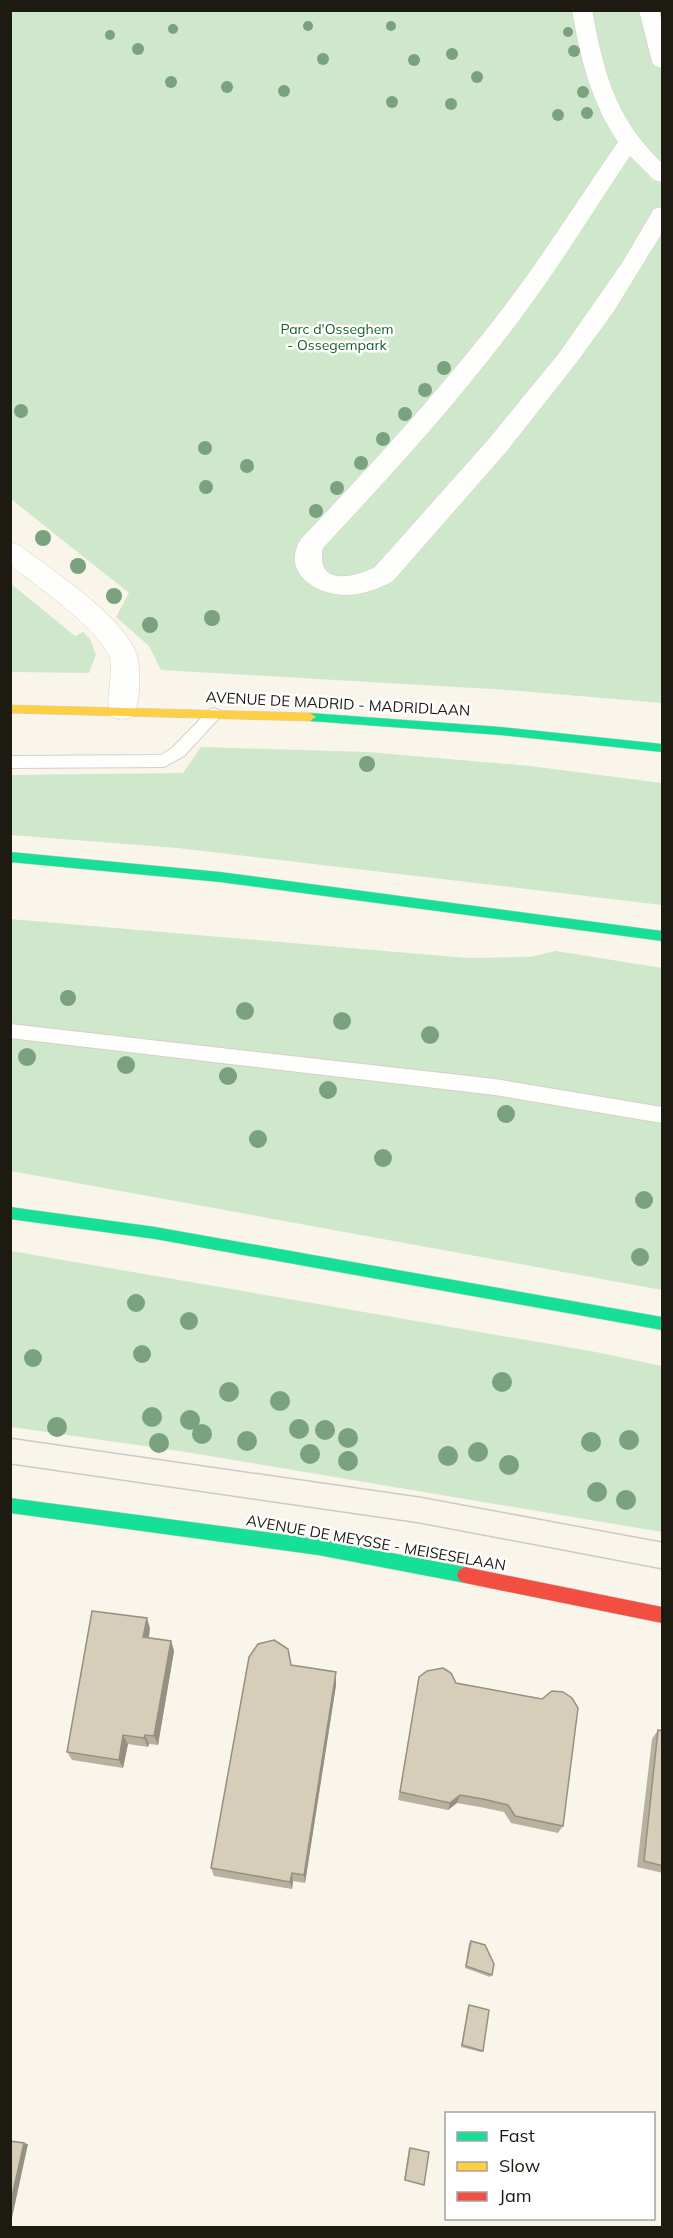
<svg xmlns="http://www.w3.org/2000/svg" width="673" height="2238" font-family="Mulish,sans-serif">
<rect width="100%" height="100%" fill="#f9f5eb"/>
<!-- green -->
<path fill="#cfe7cb" d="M 10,11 L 662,11 L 662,703 L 508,690 L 161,670 L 149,646 L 116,617 L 129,593 L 11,499 Z
M 10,583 L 75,636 L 83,632 L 90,639 L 96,655 L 89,673 L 11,672 Z
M 201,747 L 367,752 L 530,766 L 662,783 L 662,905 L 178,848 L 11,835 L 11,775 L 183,773 Z
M 10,919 L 467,958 L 530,957 L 556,951 L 662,968 L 662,1290 L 11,1171 Z
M 11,1251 L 596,1352 L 662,1366 L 662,1532 L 186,1452 L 11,1427 Z"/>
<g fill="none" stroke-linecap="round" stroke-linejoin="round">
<!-- lane casing -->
<g stroke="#d4d0c8" stroke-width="2">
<path id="lane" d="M 214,708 L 219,710 L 222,714 L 219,718 L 184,756 L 164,767 L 10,768 L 10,756 L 161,755 L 172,748 L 209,710 Z
M 10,1024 L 495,1079 L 662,1107 L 662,1123 L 495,1095 L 10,1038 Z"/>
</g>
<!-- street casing -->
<g stroke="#d4d0c8" stroke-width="1">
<path id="street" d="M 572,10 L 592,10 C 604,73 615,118 662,163 L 662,182 L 654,180 L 630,156 C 596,207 564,259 528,308 C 466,393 395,471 323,548 C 315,585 352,579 375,567 L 488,440 L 560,352 L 622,263 L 654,209 L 662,207 L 662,233 L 614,311 L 577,362 L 506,452 L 393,581 C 379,589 361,595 344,595 C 313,594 281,571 301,539 C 374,462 446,384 510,299 C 548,248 582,194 618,142 C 591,102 580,57 572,10 Z
M 639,10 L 659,10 L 662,23 L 662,68 L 655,66 L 652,62 Z
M 10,542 L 19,545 C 53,571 117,612 135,650 C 140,662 140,677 139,691 C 138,701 137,709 132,717 L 122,720 L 112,717 C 103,702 114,678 110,659 C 103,631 34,584 10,565 Z"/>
</g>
<!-- fast casing -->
<g stroke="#d4d0c8" stroke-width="1">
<path id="fast" d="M 310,713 L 500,727 L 662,744 L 662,752 L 500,735 L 310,721 L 304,717 Z
M 10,852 L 220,872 L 662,931 L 662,941 L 220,882 L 10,862 Z
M 10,1207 L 155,1227 L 662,1317 L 662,1330 L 155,1239 L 10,1219 Z
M 10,1498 L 318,1539 L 465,1567 L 471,1570 L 473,1575 L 471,1580 L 465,1583 L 318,1555 L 10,1513 Z"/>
</g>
<!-- slow casing -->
<g stroke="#d4d0c8" stroke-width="1">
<path id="slow" d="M 10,705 L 310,713 L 316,717 L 310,721 L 10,713 Z"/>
</g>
<!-- jam casing -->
<g stroke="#d4d0c8" stroke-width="1">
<path id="jam" d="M 465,1567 L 662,1607 L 662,1623 L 465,1583 L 459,1580 L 457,1575 L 459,1570 Z"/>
</g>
<!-- lane -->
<use href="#lane" fill="#fefefc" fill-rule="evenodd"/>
<!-- street -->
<use href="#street" fill="#fefefc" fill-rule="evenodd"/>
<!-- fast -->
<use href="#fast" fill="#16e098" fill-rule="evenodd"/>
<!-- slow -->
<use href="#slow" fill="#ffcf43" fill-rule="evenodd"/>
<!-- jam -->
<use href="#jam" fill="#f24e42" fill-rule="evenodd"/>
<!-- tram -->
<path stroke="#cbcac7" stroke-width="1.5" d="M 10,1438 L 420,1497 L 662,1542
M 10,1464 L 419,1523 L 662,1569"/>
</g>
<!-- trees -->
<g fill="#7aa27f">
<circle cx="308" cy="26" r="5"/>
<circle cx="391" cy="26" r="5"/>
<circle cx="173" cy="29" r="5"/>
<circle cx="568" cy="32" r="5"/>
<circle cx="110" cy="35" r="5"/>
<circle cx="138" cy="49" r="6"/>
<circle cx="574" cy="51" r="6"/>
<circle cx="452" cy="54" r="6"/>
<circle cx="323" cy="59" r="6"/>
<circle cx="414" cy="60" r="6"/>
<circle cx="477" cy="77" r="6"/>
<circle cx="171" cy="82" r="6"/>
<circle cx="227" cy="87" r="6"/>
<circle cx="284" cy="91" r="6"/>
<circle cx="583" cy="92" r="6"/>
<circle cx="392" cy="102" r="6"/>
<circle cx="451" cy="104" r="6"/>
<circle cx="587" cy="113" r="6"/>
<circle cx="558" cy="115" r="6"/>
<circle cx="444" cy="368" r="7"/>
<circle cx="425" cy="390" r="7"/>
<circle cx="21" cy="411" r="7"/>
<circle cx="405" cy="414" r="7"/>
<circle cx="383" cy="439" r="7"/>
<circle cx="205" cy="448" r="7"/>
<circle cx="361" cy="463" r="7"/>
<circle cx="247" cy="466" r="7"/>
<circle cx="206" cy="487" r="7"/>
<circle cx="337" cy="488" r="7"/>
<circle cx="316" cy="511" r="7"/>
<circle cx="43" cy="538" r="8"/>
<circle cx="78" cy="566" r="8"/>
<circle cx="114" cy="596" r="8"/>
<circle cx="212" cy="618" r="8"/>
<circle cx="150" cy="625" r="8"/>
<circle cx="367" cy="764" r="8"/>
<circle cx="68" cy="998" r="8"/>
<circle cx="245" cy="1011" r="9"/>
<circle cx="342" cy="1021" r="9"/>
<circle cx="430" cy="1035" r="9"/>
<circle cx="27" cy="1057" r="9"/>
<circle cx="126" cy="1065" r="9"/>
<circle cx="228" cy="1076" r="9"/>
<circle cx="328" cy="1090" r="9"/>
<circle cx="506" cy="1114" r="9"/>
<circle cx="258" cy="1139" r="9"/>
<circle cx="383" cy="1158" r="9"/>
<circle cx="644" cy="1200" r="9"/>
<circle cx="640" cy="1257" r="9"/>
<circle cx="136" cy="1303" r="9"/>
<circle cx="189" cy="1321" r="9"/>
<circle cx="142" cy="1354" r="9"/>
<circle cx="33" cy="1358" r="9"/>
<circle cx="502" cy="1382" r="10"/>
<circle cx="229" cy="1392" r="10"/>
<circle cx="280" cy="1401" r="10"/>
<circle cx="152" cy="1417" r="10"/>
<circle cx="190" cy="1420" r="10"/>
<circle cx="57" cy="1427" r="10"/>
<circle cx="299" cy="1429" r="10"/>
<circle cx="325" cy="1430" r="10"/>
<circle cx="202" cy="1434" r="10"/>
<circle cx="348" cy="1438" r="10"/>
<circle cx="629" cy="1440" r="10"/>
<circle cx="247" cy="1441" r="10"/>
<circle cx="591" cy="1442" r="10"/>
<circle cx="159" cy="1443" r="10"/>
<circle cx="478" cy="1452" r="10"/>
<circle cx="310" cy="1454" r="10"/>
<circle cx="448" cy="1456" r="10"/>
<circle cx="348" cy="1461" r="10"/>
<circle cx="509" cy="1465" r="10"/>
<circle cx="597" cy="1492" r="10"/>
<circle cx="626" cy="1500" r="10"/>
</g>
<!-- wall -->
<path fill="#b9b1a0" d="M 150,1628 L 149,1638 L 171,1641 L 174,1651 L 158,1745 L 149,1744 L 148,1747 L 128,1744 L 123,1768 L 72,1760 L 67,1752 Z
M 291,1665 L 336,1672 L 336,1685 L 305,1883 L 293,1881 L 292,1889 L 214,1876 L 211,1868 Z
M 419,1677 L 456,1683 L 563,1826 L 558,1833 L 511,1823 L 504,1812 L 480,1807 L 457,1803 L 448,1810 L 398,1800 Z
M 658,1730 L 663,1731 L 663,1873 L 637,1867 L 652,1739 Z
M 471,1941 L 492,1975 L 490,1977 L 465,1968 L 469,1943 Z
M 469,2005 L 483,2051 L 481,2052 L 461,2047 L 468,2007 Z
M 409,2148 L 429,2152 L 424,2185 L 404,2180 Z"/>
<!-- shaded-wall -->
<path fill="#969082" d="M 147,1618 L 150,1628 L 147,1647 L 143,1637 Z
M 171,1641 L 174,1651 L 158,1745 L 154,1736 Z
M 336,1672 L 336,1685 L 305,1883 L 304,1875 Z
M 123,1735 L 128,1744 L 123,1768 L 119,1760 Z
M 145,1735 L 149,1744 L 148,1747 L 144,1738 Z
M 460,1795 L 457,1803 L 448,1810 L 450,1803 Z
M 292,1873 L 293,1881 L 292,1889 L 290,1882 Z
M 24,2143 L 28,2144 L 12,2218 L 10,2218 L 10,2205 Z"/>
<!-- building -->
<path fill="#d7ceba" stroke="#969082" stroke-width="1.5" d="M 92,1611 L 147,1618 L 143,1637 L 171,1641 L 154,1736 L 145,1735 L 144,1738 L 123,1735 L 119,1760 L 67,1752 Z
M 274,1640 L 288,1649 L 291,1665 L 336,1672 L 304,1875 L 292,1873 L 290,1882 L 211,1868 L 249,1657 L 258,1644 Z
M 443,1668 L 451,1673 L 456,1683 L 542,1699 L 552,1691 L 563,1692 L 572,1698 L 578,1708 L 563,1826 L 515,1816 L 508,1805 L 483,1799 L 460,1795 L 450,1803 L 400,1792 L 419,1677 L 427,1671 Z
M 658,1730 L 663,1731 L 663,1866 L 644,1861 Z
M 471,1941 L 485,1945 L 494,1964 L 492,1975 L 466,1966 Z
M 469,2005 L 489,2010 L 483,2051 L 462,2045 Z
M 10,2141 L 24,2143 L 10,2205 Z
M 410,2148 L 429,2152 L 424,2185 L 405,2180 Z"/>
<g text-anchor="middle" stroke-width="5" stroke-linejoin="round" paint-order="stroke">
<!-- far-park labels -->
<g font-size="14" fill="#135e26" stroke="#fff">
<text x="337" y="334">Parc d'Osseghem<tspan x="337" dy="16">- Ossegempark</tspan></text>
</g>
<!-- street labels -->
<g font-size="15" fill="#1d1a12" stroke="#fff">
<text transform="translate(338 704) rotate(3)" y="5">AVENUE DE MADRID - MADRIDLAAN</text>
<text transform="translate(376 1543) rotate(10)" y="5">AVENUE DE MEYSSE - MEISESELAAN</text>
</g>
</g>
<!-- border -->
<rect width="673" height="2238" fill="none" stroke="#1d1a12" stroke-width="24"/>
<!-- legend -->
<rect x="445" y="2112" width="210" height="108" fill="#ffffff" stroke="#a5a3a0" stroke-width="1.5"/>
<rect x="457" y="2132" width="30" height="9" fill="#16e098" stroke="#a5a3a0" stroke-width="1.5"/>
<text x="499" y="2142" font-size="18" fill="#1d1a12">Fast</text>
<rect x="457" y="2162" width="30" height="9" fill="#ffcf43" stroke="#a5a3a0" stroke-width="1.5"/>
<text x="499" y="2172" font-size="18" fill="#1d1a12">Slow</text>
<rect x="457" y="2192" width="30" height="9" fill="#f24e42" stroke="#a5a3a0" stroke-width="1.5"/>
<text x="499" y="2202" font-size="18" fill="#1d1a12">Jam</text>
</svg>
